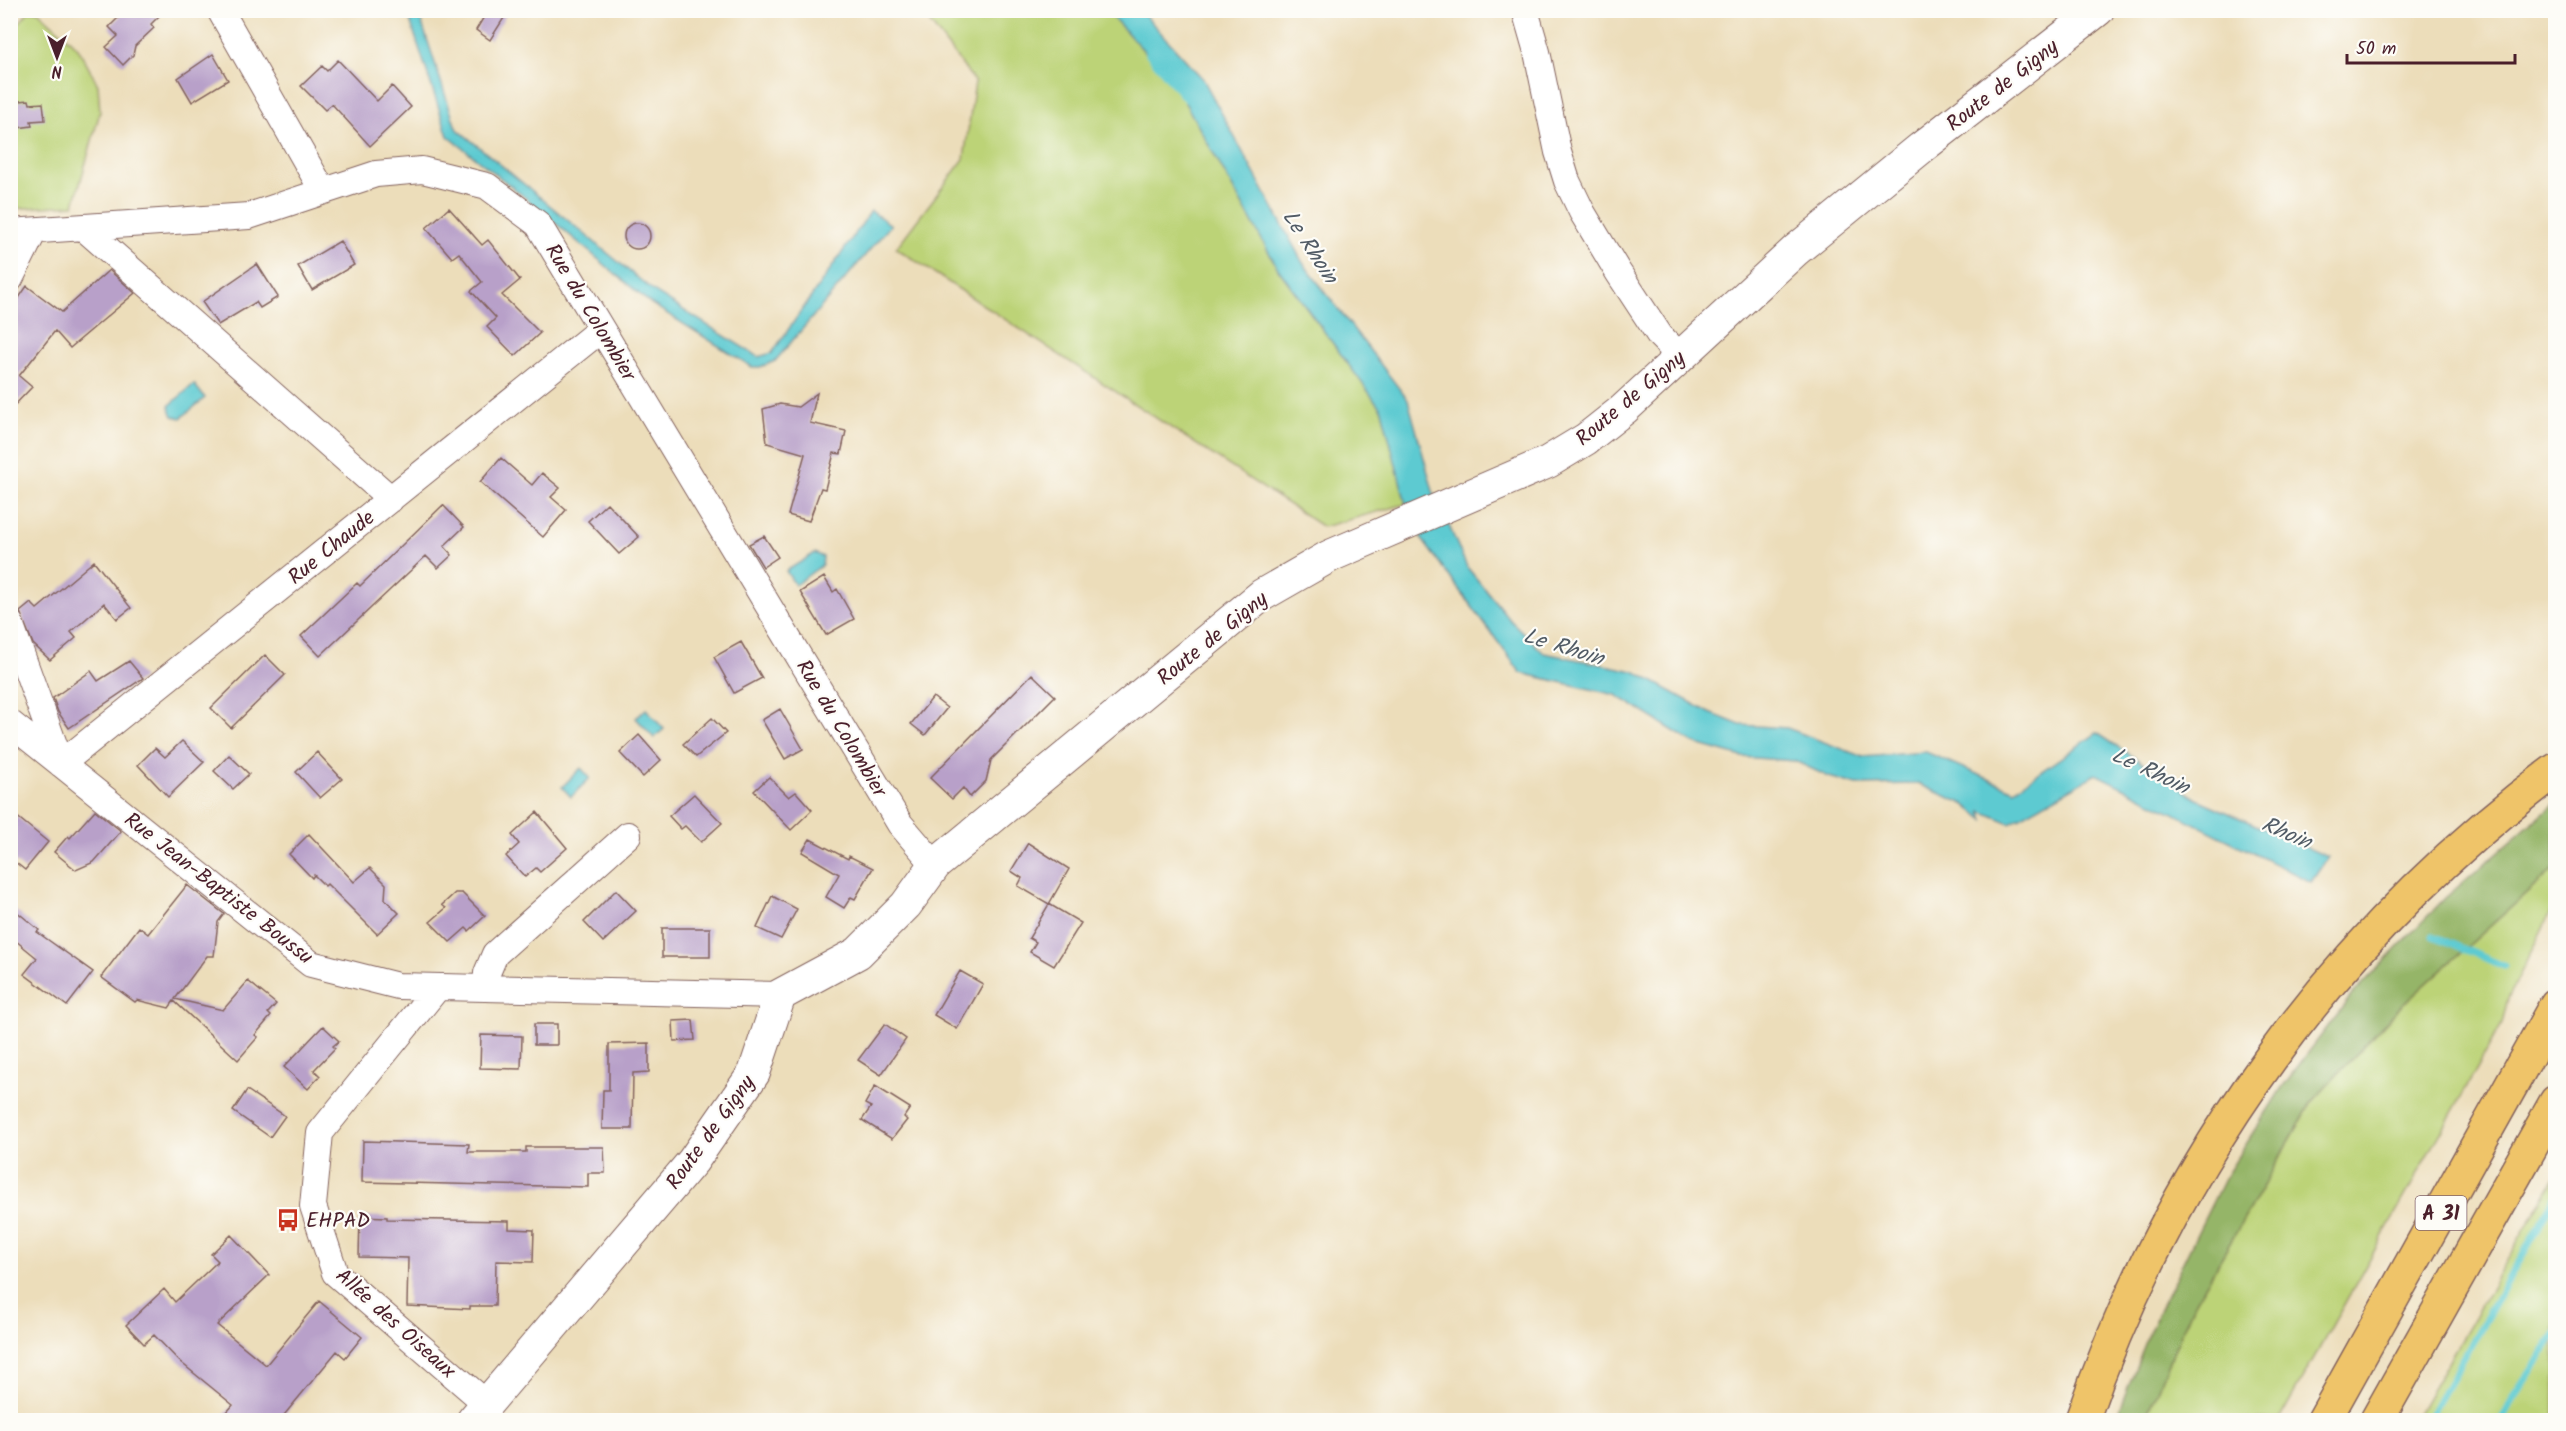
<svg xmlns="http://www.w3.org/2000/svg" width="2566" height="1431" font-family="Kalam,sans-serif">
<rect width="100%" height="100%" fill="#fdfcf7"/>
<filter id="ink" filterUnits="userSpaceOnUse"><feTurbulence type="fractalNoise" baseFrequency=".0167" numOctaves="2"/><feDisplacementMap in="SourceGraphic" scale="12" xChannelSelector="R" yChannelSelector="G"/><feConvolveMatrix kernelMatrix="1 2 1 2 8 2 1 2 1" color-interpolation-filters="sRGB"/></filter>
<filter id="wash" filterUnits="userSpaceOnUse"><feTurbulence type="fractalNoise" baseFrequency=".008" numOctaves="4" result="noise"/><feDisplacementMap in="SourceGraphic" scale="24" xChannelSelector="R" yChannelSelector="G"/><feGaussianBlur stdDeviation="1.35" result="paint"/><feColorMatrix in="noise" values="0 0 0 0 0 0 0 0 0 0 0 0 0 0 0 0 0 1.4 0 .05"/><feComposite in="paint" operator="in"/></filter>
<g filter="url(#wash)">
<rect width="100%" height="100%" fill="#ecddba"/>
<!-- green -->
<path fill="#bcd377" stroke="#837951" stroke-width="1.5" d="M 29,11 L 38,11 L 78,48 L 98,85 L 100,112 L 74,205 L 11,209 L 11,33 Z
M 921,11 L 1107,11 L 1174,83 L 1279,270 L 1382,410 L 1406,504 L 1323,527 L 896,248 L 964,159 L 975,82 Z
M 2555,868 L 2555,903 L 2508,999 L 2502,1024 L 2279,1420 L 2145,1420 L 2191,1310 L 2312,1102 L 2398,1009 Z
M 2555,1178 L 2555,1420 L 2414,1420 Z"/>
<!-- forest -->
<path fill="#95b568" stroke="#706a4a" stroke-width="1.5" d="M 2555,803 L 2555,868 L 2398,1009 L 2312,1102 L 2191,1310 L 2145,1420 L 2115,1420 L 2154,1321 L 2224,1179 L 2283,1086 L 2351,996 L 2445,898 Z"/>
<!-- water -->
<path fill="#5dcad1" stroke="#54747e" stroke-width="1.5" d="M 407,11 L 418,11 L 456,128 L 656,293 L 758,357 L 772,353 L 871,211 L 891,225 L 775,361 L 760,367 L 752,367 L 650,303 L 527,199 L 448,136 Z
M 1107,11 L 1141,11 L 1203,79 L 1303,263 L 1408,400 L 1436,502 L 1406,504 L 1382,410 L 1279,270 L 1174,83 Z
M 194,384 L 205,398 L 181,418 L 173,416 L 169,406 Z
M 1446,519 L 1467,567 L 1511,621 L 1544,653 L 1634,671 L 1710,713 L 1740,725 L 1787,728 L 1863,757 L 1926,752 L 2014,790 L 2097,733 L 2197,799 L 2328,857 L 2311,882 L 2096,774 L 2010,823 L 1981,811 L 1984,820 L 1964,804 L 1918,784 L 1857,785 L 1829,777 L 1795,761 L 1742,757 L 1693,743 L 1616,695 L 1521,673 L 1421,538 L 1422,528 Z
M 815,553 L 823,557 L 822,565 L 795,585 L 786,571 Z
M 646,709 L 664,729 L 654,738 L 636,718 Z
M 581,768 L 590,778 L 571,797 L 562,787 Z"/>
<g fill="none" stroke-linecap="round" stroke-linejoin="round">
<!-- stream -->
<path stroke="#5dcad1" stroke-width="7" d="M 1149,54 L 1186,99
M 2433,936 L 2504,966
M 2428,1420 L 2556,1197
M 2502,1420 L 2513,1398 L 2556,1334"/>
</g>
<g id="blocks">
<!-- building -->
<path fill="#b8a0c9" d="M 126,10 L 165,10 L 151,24 L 154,28 L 135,46 L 133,55 L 123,65 L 106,47 L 118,36 L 109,27 Z
M 488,10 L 509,10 L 490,40 L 476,30 Z
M 213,54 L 228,80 L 192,102 L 178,78 Z
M 338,60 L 377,101 L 392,86 L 411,107 L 370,146 L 332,104 L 325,110 L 301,86 L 322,66 L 327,71 Z
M 29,100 L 30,104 L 43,103 L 45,120 L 31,121 L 32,126 L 10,129 L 10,102 Z
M 449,208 L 482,245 L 488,240 L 520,280 L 502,295 L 540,333 L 515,356 L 487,327 L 496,318 L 471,291 L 482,282 L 459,253 L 452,258 L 426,228 Z
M624 236a13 13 0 1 1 26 0a13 13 0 1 1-26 0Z
M 340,241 L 354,265 L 312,290 L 298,266 Z
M 257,264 L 278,297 L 260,308 L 256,302 L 218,325 L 202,302 Z
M 109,270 L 135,293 L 70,348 L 55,331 L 19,376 L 32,387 L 10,410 L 10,311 L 27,286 L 62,312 Z
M 817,393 L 810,423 L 846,431 L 841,454 L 834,453 L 825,489 L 821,488 L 809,521 L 788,515 L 805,454 L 767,443 L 763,409 L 780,404 L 798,407 Z
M 501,458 L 532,485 L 542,473 L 560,488 L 551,497 L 566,510 L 543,537 L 480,482 Z
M 607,503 L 639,537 L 619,554 L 588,521 Z
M 443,505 L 464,527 L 444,546 L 452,555 L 438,568 L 426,556 L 320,656 L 301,636 L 357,583 L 360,586 Z
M 764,536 L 778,557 L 763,567 L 749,544 Z
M 94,561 L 131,608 L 117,619 L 104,603 L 71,632 L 76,638 L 50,660 L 33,644 L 20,612 L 31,603 L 37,609 Z
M 824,577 L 833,592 L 837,589 L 854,619 L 826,635 L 800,592 Z
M 741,642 L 762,678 L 734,693 L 714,657 Z
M 265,655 L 285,675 L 231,728 L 211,708 Z
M 129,661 L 143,678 L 69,728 L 58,712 L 53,698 L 91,671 L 98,681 Z
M 1032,674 L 1055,696 L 991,760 L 986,781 L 970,797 L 963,788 L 952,799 L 930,778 Z
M 933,697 L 947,708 L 925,735 L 911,724 Z
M 780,709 L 803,749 L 785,759 L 762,720 Z
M 712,718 L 726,733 L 696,757 L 683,744 Z
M 639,735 L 661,760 L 643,777 L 620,753 Z
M 182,741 L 204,762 L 168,797 L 138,765 L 155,748 L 165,757 Z
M 317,752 L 342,779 L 320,798 L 296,772 Z
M 229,755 L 249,774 L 233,789 L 214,771 Z
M 769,777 L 789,797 L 796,792 L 812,810 L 791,830 L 754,791 Z
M 694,794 L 722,823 L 701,842 L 685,826 L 681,829 L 669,816 Z
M 95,810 L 121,831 L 94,862 L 76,870 L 54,852 L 68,836 L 70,838 Z
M 10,811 L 48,842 L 25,870 L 10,858 Z
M 537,812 L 567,848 L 540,872 L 536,868 L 525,877 L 506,856 L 519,844 L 512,835 Z
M 309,834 L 354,882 L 370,868 L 386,884 L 385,899 L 399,913 L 377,934 L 327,884 L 325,886 L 314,875 L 312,878 L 289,854 Z
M 810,839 L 848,859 L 849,856 L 873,868 L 855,899 L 851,897 L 844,908 L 826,897 L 839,874 L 802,852 Z
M 1028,843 L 1069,869 L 1049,904 L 1018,886 L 1022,878 L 1011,871 Z
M 187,885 L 224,914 L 218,922 L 214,956 L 207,956 L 175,999 L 223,1010 L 248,981 L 276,1004 L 268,1013 L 271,1016 L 255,1035 L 258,1037 L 238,1060 L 174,1001 L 169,1008 L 137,1000 L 135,1002 L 101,977 L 139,927 L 148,934 Z
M 616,890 L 636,911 L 603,942 L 584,922 Z
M 455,893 L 462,893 L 485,916 L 469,931 L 466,928 L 450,942 L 430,922 L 446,908 L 442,905 Z
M 772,896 L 797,909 L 781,939 L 757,928 Z
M 1049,904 L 1081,923 L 1054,966 L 1030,952 L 1036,942 L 1029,938 Z
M 10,906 L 39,930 L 37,932 L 93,972 L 67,1006 L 24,974 L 37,958 L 10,936 Z
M 662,928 L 710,928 L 710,957 L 662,957 Z
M 960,971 L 983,984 L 957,1029 L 934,1015 Z
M 693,1020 L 695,1040 L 674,1041 L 673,1021 Z
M 534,1024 L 557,1024 L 557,1045 L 534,1045 Z
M 885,1024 L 906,1039 L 881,1075 L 858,1060 Z
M 323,1026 L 339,1041 L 333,1046 L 335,1048 L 314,1070 L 320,1076 L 308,1089 L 284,1067 Z
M 481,1035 L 522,1036 L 521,1069 L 480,1068 Z
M 649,1043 L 649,1072 L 633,1073 L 632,1129 L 602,1129 L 603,1090 L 609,1090 L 609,1044 Z
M 875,1086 L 910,1108 L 904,1117 L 907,1120 L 892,1139 L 862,1120 L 871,1107 L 865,1104 Z
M 247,1090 L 285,1116 L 270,1137 L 233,1111 Z
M 363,1141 L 469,1144 L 468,1152 L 526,1152 L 526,1147 L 604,1147 L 605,1173 L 588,1173 L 588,1187 L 362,1182 Z
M 360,1216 L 387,1217 L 387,1219 L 509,1221 L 509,1229 L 534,1230 L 533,1262 L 496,1261 L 495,1306 L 470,1306 L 470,1309 L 407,1306 L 408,1258 L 359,1257 Z
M 231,1235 L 269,1275 L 217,1325 L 266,1365 L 319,1301 L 362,1337 L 345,1358 L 337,1351 L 280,1420 L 220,1420 L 233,1405 L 179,1361 L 154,1335 L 144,1344 L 126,1325 L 164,1289 L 175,1302 L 218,1261 L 211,1254 Z"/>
</g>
</g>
<g filter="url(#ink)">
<use href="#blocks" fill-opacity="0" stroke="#83625d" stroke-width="1.5"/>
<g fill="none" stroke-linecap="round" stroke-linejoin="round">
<!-- minor casing -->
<g stroke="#83625d" stroke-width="28">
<path id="minor" d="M 220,10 L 323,191
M 1525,10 L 1537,52 L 1558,152 L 1567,181 L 1582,212 L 1618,272 L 1660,336 L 1680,356
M 85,229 L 391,499
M 10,232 L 249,216 L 376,174 L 422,170 L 487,186 L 538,224 L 900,824 L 935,865
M 10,279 L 34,231
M 10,623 L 61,764 L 600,330
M 10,723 L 311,964 L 398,986 L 780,995
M 438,987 L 320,1133 L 313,1206 L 335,1273 L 487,1404
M 486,988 L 487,973 L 495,954 L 628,835"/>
</g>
<!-- tertiary casing -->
<g stroke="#83625d" stroke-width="34">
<path id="tertiary" d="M 473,1420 L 693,1161 L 754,1073 L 780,995 L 858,953 L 906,905 L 935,865 L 1262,595 L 1330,556 L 1548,462 L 1586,439 L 1624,409 L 1796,250 L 1921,148 L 2098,10"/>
</g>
<!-- motorway casing -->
<g stroke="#83625d" stroke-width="36">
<path id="motorway" d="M 2082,1420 C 2171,1163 2336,932 2556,770
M 2324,1420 L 2556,1005
M 2377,1420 L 2556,1102"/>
</g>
<!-- minor -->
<use href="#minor" stroke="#fff" stroke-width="26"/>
<!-- tertiary -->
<use href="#tertiary" stroke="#fff" stroke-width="32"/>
<!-- motorway -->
<use href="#motorway" stroke="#efc469" stroke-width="33"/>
</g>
</g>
<!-- icons -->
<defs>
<g id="bus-bare" transform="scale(1.8)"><path d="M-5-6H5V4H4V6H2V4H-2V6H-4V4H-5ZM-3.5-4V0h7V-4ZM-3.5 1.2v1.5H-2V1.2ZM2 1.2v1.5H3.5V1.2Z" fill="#c8321e" stroke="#fdfcf7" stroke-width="2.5" paint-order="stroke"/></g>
</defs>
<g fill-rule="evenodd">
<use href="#bus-bare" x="288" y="1220"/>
</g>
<g text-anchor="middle" stroke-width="4.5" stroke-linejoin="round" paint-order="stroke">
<!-- shield labels -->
<rect fill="#fdfcf7" stroke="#806168" stroke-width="1.5" x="2415.5" y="1196" width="51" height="34" rx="4.5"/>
<g font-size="20" font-weight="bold" fill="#4a1f2b">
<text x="2441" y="1220">A 31</text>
</g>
<!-- street labels -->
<g font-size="21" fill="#4a1f2b" stroke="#fdfcf7">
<text transform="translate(2002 85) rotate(-38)" y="7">Route de Gigny</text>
<text transform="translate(591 312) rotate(59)" y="7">Rue du Colombier</text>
<text transform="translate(1630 398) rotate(-40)" y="7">Route de Gigny</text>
<text transform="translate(331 547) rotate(-39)" y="7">Rue Chaude</text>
<text transform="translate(1212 638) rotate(-39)" y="7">Route de Gigny</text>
<text transform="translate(842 728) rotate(59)" y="7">Rue du Colombier</text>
<text transform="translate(219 888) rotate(38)" y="7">Rue Jean-Baptiste Boussu</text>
<text transform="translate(710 1132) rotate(-54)" y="7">Route de Gigny</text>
<text transform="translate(396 1323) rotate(42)" y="7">Allée des Oiseaux</text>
</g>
<!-- poi labels -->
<g font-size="21" fill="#4a1f2b" stroke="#fdfcf7" text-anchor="start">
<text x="306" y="1227">EHPAD</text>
</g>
<!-- water labels -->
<g font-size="22" font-style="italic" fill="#515b65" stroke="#fdfcf7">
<text transform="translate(1311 246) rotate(57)" y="8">Le Rhoin</text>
<text transform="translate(1564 646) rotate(17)" y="8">Le Rhoin</text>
<text transform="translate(2151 770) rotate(25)" y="8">Le Rhoin</text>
<text transform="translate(2287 832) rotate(23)" y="8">Rhoin</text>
</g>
</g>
<!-- margin -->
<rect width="2566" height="1431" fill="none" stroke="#fdfcf7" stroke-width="36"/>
<!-- north arrow -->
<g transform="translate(57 57) rotate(180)" stroke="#fdfcf7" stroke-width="4.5" paint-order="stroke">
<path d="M0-4.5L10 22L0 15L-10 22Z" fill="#4a1f2b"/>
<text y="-9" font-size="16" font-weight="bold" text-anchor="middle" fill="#4a1f2b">N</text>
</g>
<!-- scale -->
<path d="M2347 54v9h168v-9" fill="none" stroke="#4a1f2b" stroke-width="3"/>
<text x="2356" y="54" font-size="18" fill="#4a1f2b" stroke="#fdfcf7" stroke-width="4.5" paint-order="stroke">50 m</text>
</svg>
